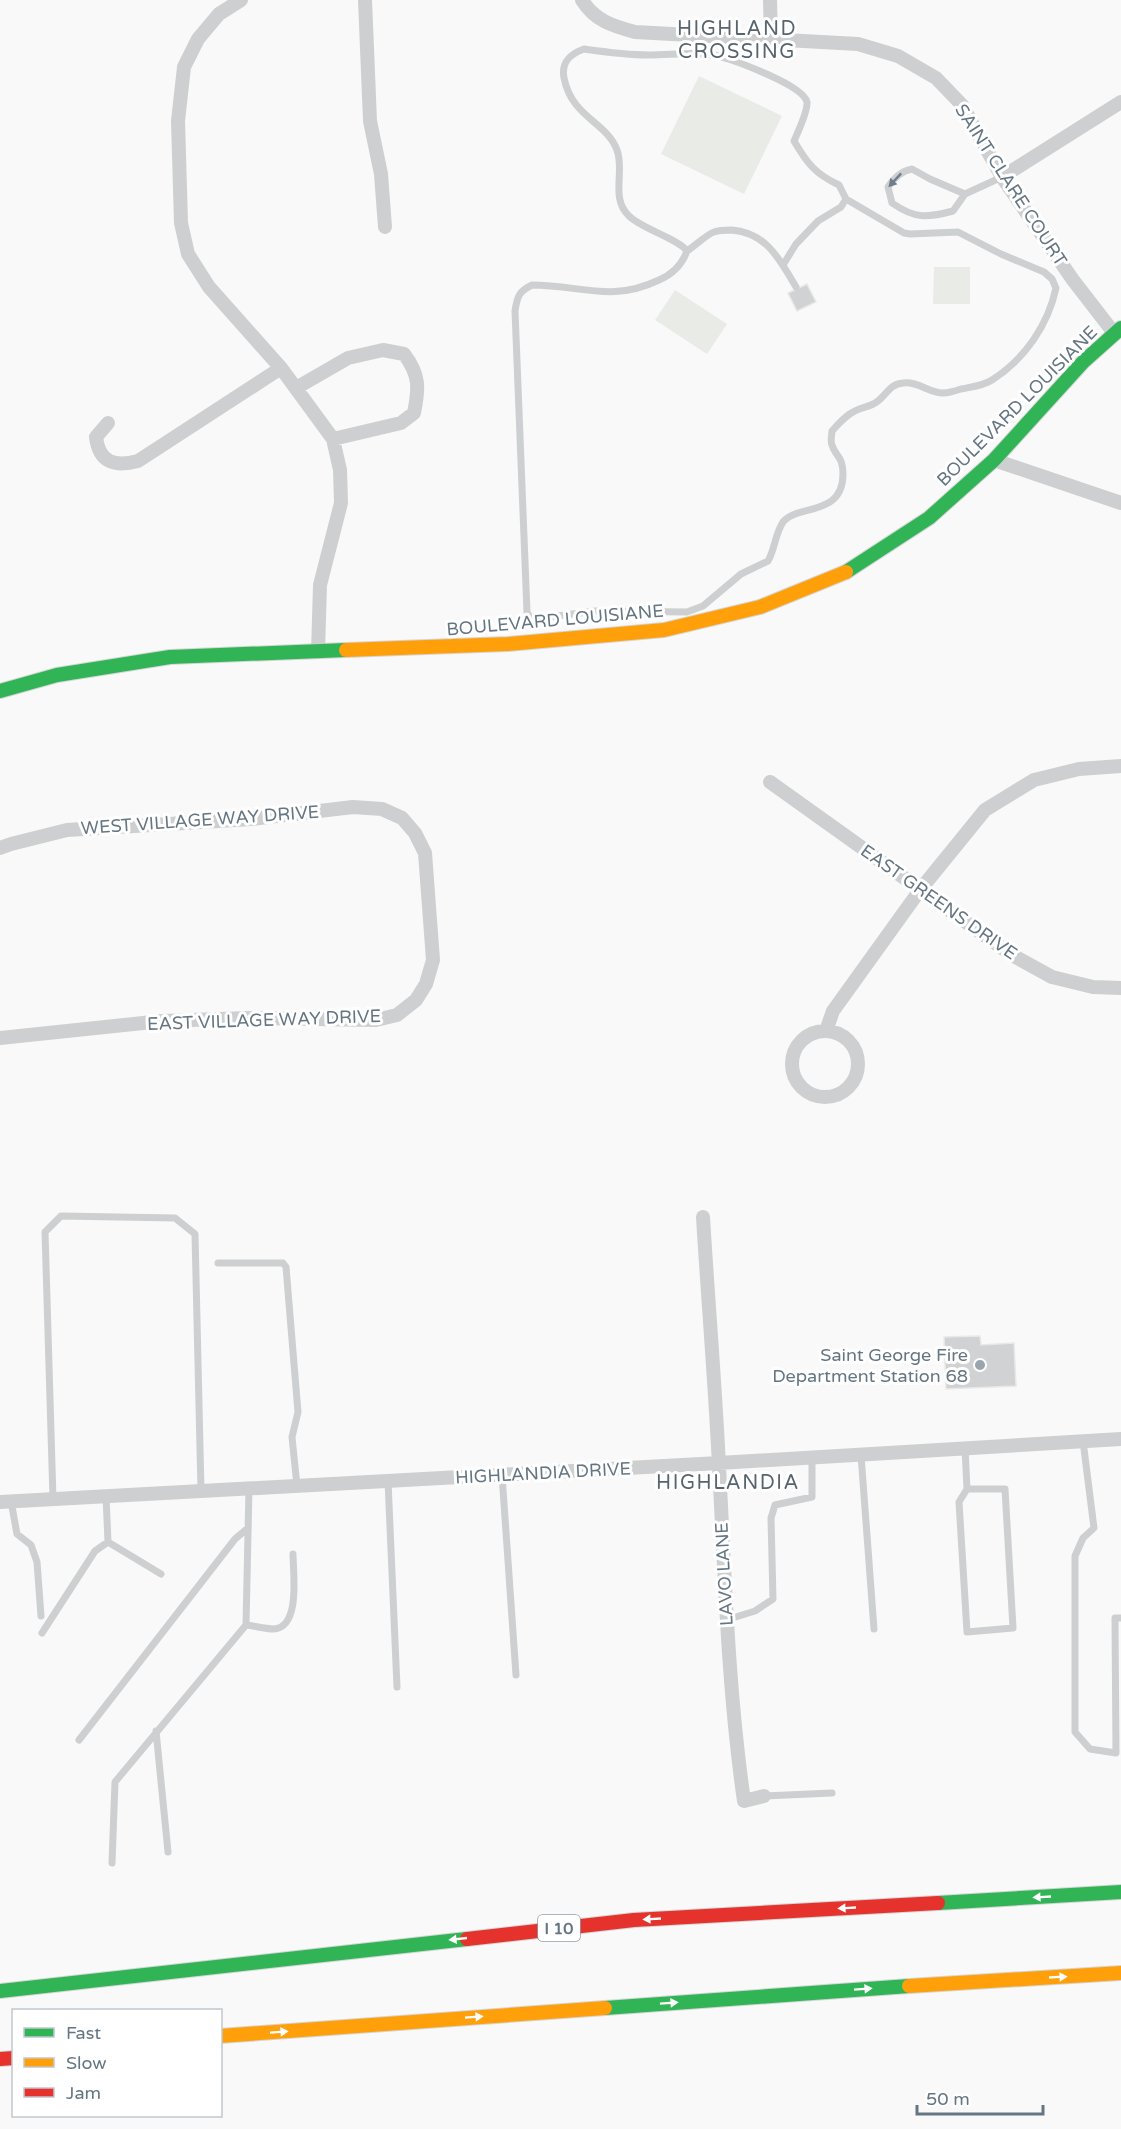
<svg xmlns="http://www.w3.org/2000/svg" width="1121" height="2129" font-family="'Varela Round',sans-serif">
<rect width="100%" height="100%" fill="#f9f9f9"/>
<!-- green -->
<path fill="#e8ebe6" d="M 699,76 L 782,116 L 744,194 L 661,154 Z
M 934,267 L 970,267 L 970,304 L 933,304 Z
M 675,290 L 727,324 L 707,354 L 655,320 Z"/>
<!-- building -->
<path fill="#d0d2d3" stroke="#e8e8e8" stroke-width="1.5" d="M 807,284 L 816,302 L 797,311 L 788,293 Z
M 980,1336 L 981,1345 L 1014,1343 L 1016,1386 L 946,1389 L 944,1337 Z"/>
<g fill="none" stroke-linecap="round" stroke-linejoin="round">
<!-- fast casing -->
<g stroke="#d5d6d7" stroke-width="16">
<path id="fast" d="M 846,572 L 929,518 L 994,460 L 1083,362 L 1121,328
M 0,691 L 57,675 L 170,657 L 346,650
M 938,1903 L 1121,1892
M 0,1991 L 467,1939
M 605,2008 L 909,1986"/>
</g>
<!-- slow casing -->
<g stroke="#d5d6d7" stroke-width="16">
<path id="slow" d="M 346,650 L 508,644 L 664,630 L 760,607 L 846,572
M 909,1986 L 1121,1973
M 220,2036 L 605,2008"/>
</g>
<!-- jam casing -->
<g stroke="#d5d6d7" stroke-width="16">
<path id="jam" d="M 467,1939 L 634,1920 L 938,1903
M 0,2059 L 14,2058"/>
</g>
<!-- lane -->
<path stroke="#cecfd0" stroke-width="7" d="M 584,49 C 605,52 628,55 649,55 C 672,55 696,51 718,56 C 736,61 803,85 807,102 C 808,111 798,132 794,141 C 807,163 815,174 839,185 L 846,199 L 904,233 L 910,234 L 958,232 L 1001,254 L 1044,272 L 1052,279 L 1056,288 C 1048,325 1025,359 992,380 C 983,386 971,387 961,389 C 955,391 949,393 943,393 C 929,393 918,381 903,383 C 890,384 887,394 878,401 C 872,406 864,407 857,410 C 847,414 839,423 832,431 C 832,434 830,441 832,445 C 835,456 843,456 843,474 C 843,517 797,504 783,522 C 775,534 775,549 768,561 L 741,574 L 703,606 L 687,612 L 595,611 L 535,619 L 530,617 L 527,612 L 515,311 C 517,297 519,291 532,285 C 581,285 611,303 659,280 C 673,274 682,265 687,251 C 679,239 642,229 629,216 C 610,198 625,172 617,150 C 606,121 572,118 564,78 C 561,62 570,54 584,49 Z
M 965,194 L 930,179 L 912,169 C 901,171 894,178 888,187 L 892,203 C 915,219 927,218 953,211 L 965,194 L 1002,177
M 687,251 C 695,246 707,234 714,232 C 719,230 726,230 732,230 C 767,233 780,260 796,287
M 783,265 L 796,244 L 818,221 L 841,207 L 846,199
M 218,1263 L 283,1263 L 286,1267 L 298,1412 L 292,1437 L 297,1486
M 1083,1441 L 1094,1528 L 1083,1538 L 1075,1556 L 1075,1732 L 1090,1749 L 1116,1753 L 1115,1618 L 1121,1618
M 965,1448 L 967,1489 L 959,1502 L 967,1632 L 1013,1628 L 1005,1489 L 967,1489
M 861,1455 L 874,1629
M 502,1475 L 516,1675
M 388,1481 L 397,1687
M 106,1496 L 108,1542 L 161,1574
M 53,1499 L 45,1232 L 61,1216 L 175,1218 L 195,1234 L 201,1491
M 11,1501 L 17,1534 L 31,1545 L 37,1562 L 41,1616
M 726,1620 L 755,1611 L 773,1599 L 771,1518 L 775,1505 L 812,1497 L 812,1458
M 246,1625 C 255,1626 265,1629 274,1629 C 301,1627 293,1572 293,1554
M 42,1633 L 95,1551 L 108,1542
M 156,1731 L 168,1852
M 79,1740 L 235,1539 L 248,1528
M 764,1796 L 832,1793
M 112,1863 L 115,1782 L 246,1625 L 249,1488"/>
<!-- street -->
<path stroke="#cecfd0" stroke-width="14" d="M 241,0 L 219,14 L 198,39 L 184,67 L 178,121 L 181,223 L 188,254 L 209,287 L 281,368 L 333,439 L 340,470 L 341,503 L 320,585 L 318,652
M 365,0 L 370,121 L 381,174 L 385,227
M 582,0 C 595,21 613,26 635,32 L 858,44 L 898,56 L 936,78 L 962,105 L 1002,177 L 1073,280 L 1114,333
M 770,0 L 771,39
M 1002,177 L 1121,102
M 296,388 L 348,358 L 383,350 L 404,354 C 420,375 419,388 414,413 L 401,423 L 333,439
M 108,423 L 96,437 C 99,463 115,467 138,461 L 281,368
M 994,460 L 1121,503
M 770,782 L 1012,955 L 1052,977 L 1093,987 L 1121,988
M 0,848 L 11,844 L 67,830 L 252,819 L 353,807 L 382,809 L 402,818 L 415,833 L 425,853 L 433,960 L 426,984 L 416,1000 L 397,1015 L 376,1020 L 248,1018 L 162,1021 L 0,1038
M 826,1031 L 833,1011 L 920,890 L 985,810 L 1034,780 L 1079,769 L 1121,766
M792 1064a33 33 0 1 1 66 0a33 33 0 1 1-66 0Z
M 703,1217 C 708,1300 715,1383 719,1466 C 725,1578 728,1690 744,1801 L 764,1796
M 0,1502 L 719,1463 L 1121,1439"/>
<!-- fast -->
<use href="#fast" stroke="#30b455" stroke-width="14"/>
<!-- slow -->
<use href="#slow" stroke="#ff9f0a" stroke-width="14"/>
<!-- jam -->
<use href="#jam" stroke="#e5322d" stroke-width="14"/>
</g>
<!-- one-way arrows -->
<defs><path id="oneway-solid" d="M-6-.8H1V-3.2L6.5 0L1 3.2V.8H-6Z" transform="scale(1.5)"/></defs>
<use fill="#707f8b" href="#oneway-solid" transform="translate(895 180) rotate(133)"/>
<g fill="#fff">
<use href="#oneway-solid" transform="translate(1042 1897) rotate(177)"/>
<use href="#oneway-solid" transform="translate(847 1908) rotate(177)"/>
<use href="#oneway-solid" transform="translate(652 1919) rotate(177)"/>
<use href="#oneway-solid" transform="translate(458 1939) rotate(174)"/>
<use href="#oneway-solid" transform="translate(1058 1977) rotate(-3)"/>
<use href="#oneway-solid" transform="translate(863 1989) rotate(-4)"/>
<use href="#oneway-solid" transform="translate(669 2003) rotate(-4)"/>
<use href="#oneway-solid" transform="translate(474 2017) rotate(-4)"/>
<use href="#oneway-solid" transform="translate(279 2032) rotate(-4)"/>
</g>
<!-- markers -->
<circle fill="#99a4ac" stroke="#fff" stroke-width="2" cx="980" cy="1365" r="6"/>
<g text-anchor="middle" stroke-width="6" stroke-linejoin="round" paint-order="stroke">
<!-- shield labels -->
<rect fill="#fff" stroke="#939fa8" stroke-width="1.5" x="538" y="1915" width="42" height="26" rx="4.5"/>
<g font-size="16" font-weight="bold" fill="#657683">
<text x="559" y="1934">I 10</text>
</g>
<!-- street labels -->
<g font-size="18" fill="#657683" stroke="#fff">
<text transform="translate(1011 185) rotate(57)" y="6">SAINT CLARE COURT</text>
<text transform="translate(1017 406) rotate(-45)" y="6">BOULEVARD LOUISIANE</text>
<text transform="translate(555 620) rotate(-5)" y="6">BOULEVARD LOUISIANE</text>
<text transform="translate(200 820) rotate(-4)" y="6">WEST VILLAGE WAY DRIVE</text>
<text transform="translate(939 902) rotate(35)" y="6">EAST GREENS DRIVE</text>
<text transform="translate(264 1020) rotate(-2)" y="6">EAST VILLAGE WAY DRIVE</text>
<text transform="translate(543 1473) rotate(-3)" y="6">HIGHLANDIA DRIVE</text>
<text transform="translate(724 1574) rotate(-93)" y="6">LAVO LANE</text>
</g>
<!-- poi labels -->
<g font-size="18" fill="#657683" stroke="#fff" text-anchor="end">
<text x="968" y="1361">Saint George Fire<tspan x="968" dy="21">Department Station 68</tspan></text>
</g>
<!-- neighbourhood labels -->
<g font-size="20" letter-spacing="1.5" fill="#57646e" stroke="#fff">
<text x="737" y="35">HIGHLAND<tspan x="737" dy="23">CROSSING</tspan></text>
<text x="728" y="1489">HIGHLANDIA</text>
</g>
</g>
<!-- legend -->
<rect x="12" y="2009" width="210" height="108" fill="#ffffff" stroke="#c1c8cd" stroke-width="1.5"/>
<rect x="24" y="2028" width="30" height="9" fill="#30b455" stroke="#c1c8cd" stroke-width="1.5"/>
<text x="66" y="2039" font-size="18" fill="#657683">Fast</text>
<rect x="24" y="2058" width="30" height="9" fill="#ff9f0a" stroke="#c1c8cd" stroke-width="1.5"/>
<text x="66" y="2069" font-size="18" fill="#657683">Slow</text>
<rect x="24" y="2088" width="30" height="9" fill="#e5322d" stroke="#c1c8cd" stroke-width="1.5"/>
<text x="66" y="2099" font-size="18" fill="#657683">Jam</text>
<!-- scale -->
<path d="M917 2105v9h126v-9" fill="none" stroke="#657683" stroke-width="3"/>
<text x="926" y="2105" font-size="18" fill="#657683" stroke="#ffffff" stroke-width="4.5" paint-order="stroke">50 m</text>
</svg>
